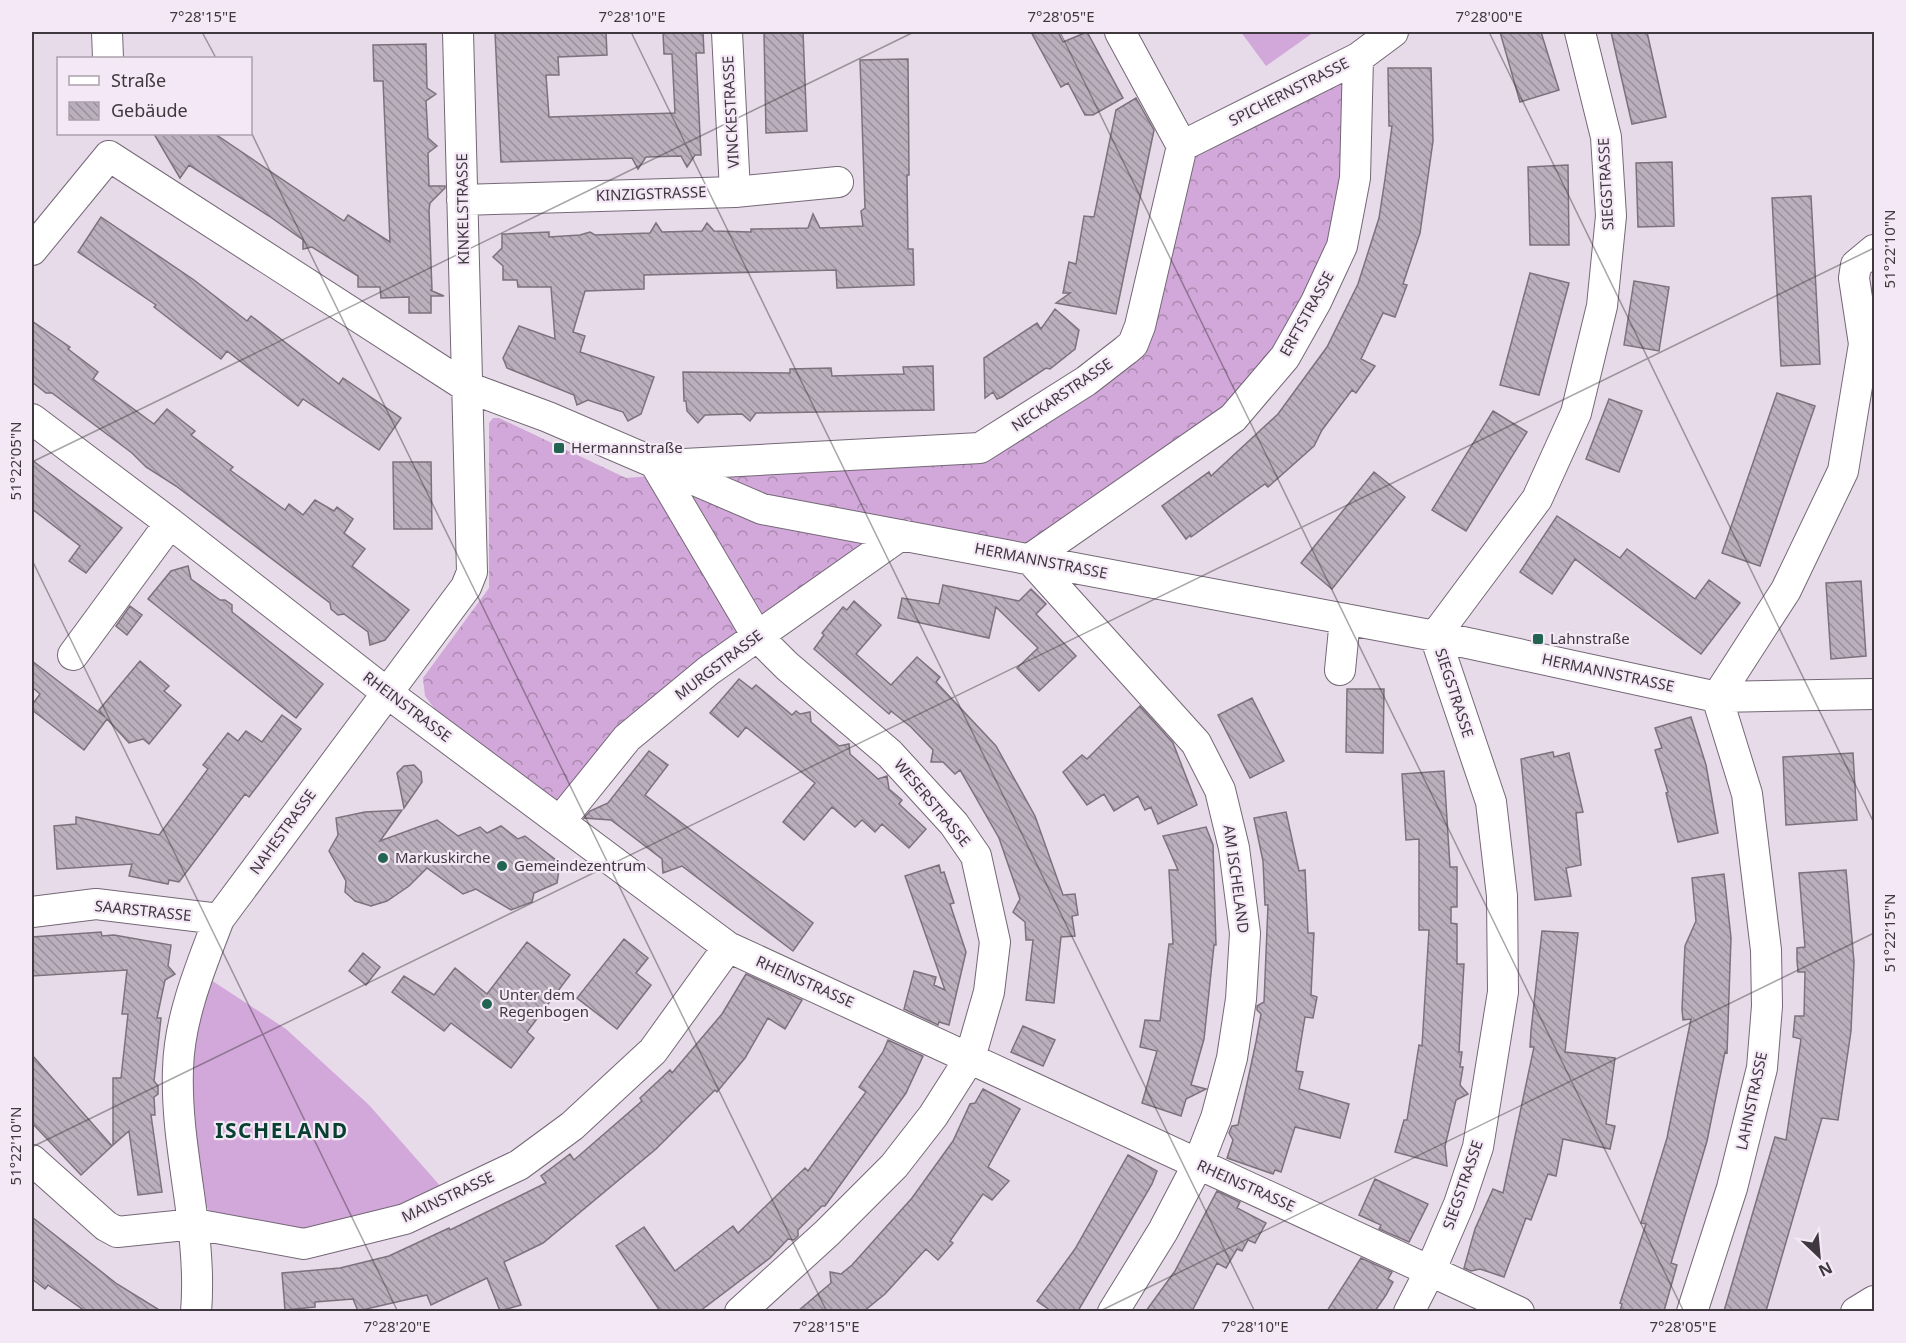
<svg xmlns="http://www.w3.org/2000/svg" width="1906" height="1343" font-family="'Noto Sans',sans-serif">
<defs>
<pattern id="forest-crowns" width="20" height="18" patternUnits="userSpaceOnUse" patternTransform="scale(1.5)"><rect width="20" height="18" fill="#d2a7d9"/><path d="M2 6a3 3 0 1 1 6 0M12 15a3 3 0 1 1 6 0" fill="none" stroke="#ac89b1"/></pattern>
<pattern id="building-back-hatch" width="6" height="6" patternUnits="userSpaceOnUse" patternTransform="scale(1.5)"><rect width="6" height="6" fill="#bbafbd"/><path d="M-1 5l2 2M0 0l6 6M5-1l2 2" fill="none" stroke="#998f9b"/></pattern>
</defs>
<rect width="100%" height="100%" fill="#e7dae9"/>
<!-- grass -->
<path fill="#d2a7d9" d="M 1241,32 L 1314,32 L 1266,66 Z
M 211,980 L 286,1029 L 369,1105 L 449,1196 L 304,1244 L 211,1213 C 190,1190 188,1070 193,1037 C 196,1018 205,998 211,980 Z"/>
<!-- forest -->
<path fill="url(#forest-crowns)" d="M 1358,58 L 1342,246 L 1233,418 L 1030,559 L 901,535 L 708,671 L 560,821 L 467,752 L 425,696 L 423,678 L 489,588 L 489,423 L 493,418 L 499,418 L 626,478 L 970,450 L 1126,350 L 1182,146 Z"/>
<!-- building -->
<path fill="url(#building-back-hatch)" stroke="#7d717e" stroke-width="1.5" d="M 495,32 L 606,32 L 607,55 L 558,57 L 559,75 L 546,75 L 549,117 L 675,113 L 672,54 L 664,54 L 663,32 L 703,32 L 704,53 L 696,53 L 701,155 L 695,155 L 687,167 L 681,156 L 646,157 L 638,169 L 632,158 L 501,162 Z
M 764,32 L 803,32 L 807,131 L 766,133 Z
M 1031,32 L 1058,32 L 1063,42 L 1087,32 L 1123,98 L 1093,115 L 1085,115 L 1068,83 L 1061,87 Z
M 1500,32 L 1541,32 L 1559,90 L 1520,102 Z
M 1611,32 L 1647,32 L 1666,117 L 1632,124 Z
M 426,44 L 427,88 L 436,94 L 426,101 L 428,138 L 437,146 L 428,153 L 429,186 L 445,186 L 445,188 L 430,203 L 429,210 L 432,290 L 430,290 L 444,296 L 431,296 L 431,313 L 409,313 L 409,297 L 381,298 L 380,287 L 358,287 L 358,276 L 312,247 L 303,249 L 303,240 L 269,216 L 189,165 L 180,178 L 154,134 L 215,134 L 344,221 L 348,215 L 390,242 L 383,81 L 374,81 L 373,45 Z
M 908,59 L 909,175 L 907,175 L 908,249 L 913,249 L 914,285 L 837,288 L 836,270 L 644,275 L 644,289 L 585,291 L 573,332 L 585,336 L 580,352 L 654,377 L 641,414 L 628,421 L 623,412 L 588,400 L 577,405 L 574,395 L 507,368 L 503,358 L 519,326 L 555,339 L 551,287 L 518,287 L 517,280 L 503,280 L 503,266 L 493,257 L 502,248 L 502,234 L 549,232 L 549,237 L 580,235 L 590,232 L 595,235 L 650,233 L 656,223 L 662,232 L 702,231 L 707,223 L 714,231 L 751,232 L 751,229 L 756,229 L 808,228 L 813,214 L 820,228 L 863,226 L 861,211 L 865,208 L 860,60 Z
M 1388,68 L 1431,68 L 1433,141 L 1420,233 L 1403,284 L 1407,285 L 1395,317 L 1383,313 L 1361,359 L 1375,366 L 1356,393 L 1352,390 L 1322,430 L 1314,446 L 1268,487 L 1265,484 L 1191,537 L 1190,535 L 1186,539 L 1162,506 L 1209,472 L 1211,476 L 1278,414 L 1327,347 L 1358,284 L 1379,218 L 1385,179 L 1392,126 L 1389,126 Z
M 1136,98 L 1154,130 L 1116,314 L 1056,303 L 1070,293 L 1063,293 L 1069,262 L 1076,264 L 1084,216 L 1094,217 L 1116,110 Z
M 1672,162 L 1674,226 L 1638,227 L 1636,163 Z
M 1568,165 L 1569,245 L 1530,245 L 1528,167 Z
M 1811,196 L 1820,364 L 1781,366 L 1772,198 Z
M 101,217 L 194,280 L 247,321 L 251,316 L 339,384 L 343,378 L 401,418 L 379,450 L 303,399 L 298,406 L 227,351 L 221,359 L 154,307 L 156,305 L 78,252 Z
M 1530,273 L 1569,283 L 1539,395 L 1500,385 Z
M 1634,281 L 1669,287 L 1659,351 L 1624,345 Z
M 1055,309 L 1079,330 L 1075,349 L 1050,369 L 1046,368 L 1002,397 L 997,399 L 993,392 L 985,398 L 984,358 L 1037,323 L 1041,329 Z
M 32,321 L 70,347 L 68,349 L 98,372 L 93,379 L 154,424 L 167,409 L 195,431 L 191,435 L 233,467 L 230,470 L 285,510 L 289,504 L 303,515 L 315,500 L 334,511 L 337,507 L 353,519 L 344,533 L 365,549 L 352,566 L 409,610 L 385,640 L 370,645 L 368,632 L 344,614 L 338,615 L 331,609 L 330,603 L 176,486 L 146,467 L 132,453 L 52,393 L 46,393 L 32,382 Z
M 933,366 L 934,410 L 756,413 L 750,421 L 742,414 L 705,415 L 698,423 L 687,411 L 686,401 L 684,401 L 683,372 L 790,373 L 790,369 L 831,368 L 832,376 L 904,374 L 903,367 Z
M 1777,393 L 1815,406 L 1760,566 L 1722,553 Z
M 1609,399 L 1642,411 L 1619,472 L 1586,459 Z
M 1493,411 L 1527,432 L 1466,531 L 1432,510 Z
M 32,460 L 122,528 L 86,573 L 69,561 L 80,546 L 32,509 Z
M 393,462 L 431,462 L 432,529 L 394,529 Z
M 1374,472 L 1405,497 L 1332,589 L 1301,563 Z
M 1557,516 L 1620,558 L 1627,549 L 1695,599 L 1709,580 L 1740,603 L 1701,654 L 1575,559 L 1552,594 L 1520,572 Z
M 188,566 L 191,579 L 220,600 L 225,600 L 232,605 L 232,612 L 323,684 L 296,718 L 148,599 L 171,571 Z
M 1861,581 L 1866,656 L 1831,659 L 1826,583 Z
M 943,585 L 1019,601 L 1031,589 L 1046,604 L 1036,614 L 1076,656 L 1039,691 L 1017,668 L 1038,648 L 996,607 L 989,638 L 898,618 L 902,598 L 939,604 Z
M 854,601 L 881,625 L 856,654 L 891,685 L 917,657 L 940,677 L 936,682 L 996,746 L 1035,816 L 1063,895 L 1075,894 L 1078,915 L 1072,916 L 1075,936 L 1061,937 L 1054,1003 L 1026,1000 L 1033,940 L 1026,940 L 1025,922 L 1013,912 L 1020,899 L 999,838 L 960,770 L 955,774 L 943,762 L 931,762 L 933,750 L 911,727 L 891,711 L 889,714 L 814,649 L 824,635 L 822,633 L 843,607 L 847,610 Z
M 130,606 L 142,615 L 127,635 L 116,626 Z
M 32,661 L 105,717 L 99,710 L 140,661 L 169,686 L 164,691 L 181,705 L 149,744 L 143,739 L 129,743 L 107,719 L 84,750 L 32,710 L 32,705 L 40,694 L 32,687 Z
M 739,679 L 752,689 L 756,685 L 792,715 L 796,711 L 800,714 L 810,712 L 811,722 L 839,746 L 849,744 L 850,754 L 878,779 L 887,776 L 889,789 L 902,800 L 899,804 L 926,829 L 909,848 L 882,824 L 875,832 L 862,820 L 855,827 L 832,807 L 804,840 L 783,822 L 815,783 L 746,727 L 738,737 L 710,713 Z
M 1347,689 L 1384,689 L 1383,753 L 1346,752 Z
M 1252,698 L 1284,761 L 1250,778 L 1218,715 Z
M 1140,706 L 1173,743 L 1197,805 L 1158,824 L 1151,807 L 1145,810 L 1138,796 L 1114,811 L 1104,794 L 1087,805 L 1063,772 L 1082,755 L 1087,759 Z
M 282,715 L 301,729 L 249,797 L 245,794 L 179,882 L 169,880 L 168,884 L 129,876 L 132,864 L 57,869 L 54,826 L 76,824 L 76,817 L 159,835 L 208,769 L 203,765 L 228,733 L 238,741 L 246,731 L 262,742 Z
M 1691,717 L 1706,765 L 1718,833 L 1678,842 L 1666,793 L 1668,792 L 1655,750 L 1662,748 L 1655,728 Z
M 649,751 L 668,765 L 645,795 L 813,923 L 793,951 L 682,866 L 663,873 L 662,859 L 611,820 L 584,818 L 590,811 L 608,803 Z
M 1553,752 L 1554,757 L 1569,753 L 1583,812 L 1576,813 L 1581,865 L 1566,868 L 1571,896 L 1535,900 L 1521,759 Z
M 1853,753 L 1857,820 L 1786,825 L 1783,757 Z
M 414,765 L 421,772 L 422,782 L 404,808 L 397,773 L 404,766 Z
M 1444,771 L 1450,867 L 1457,867 L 1457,907 L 1451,907 L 1451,923 L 1457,924 L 1457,964 L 1464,964 L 1459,1052 L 1462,1052 L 1460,1067 L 1463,1067 L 1460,1085 L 1468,1094 L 1456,1100 L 1445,1146 L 1447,1166 L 1395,1152 L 1404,1120 L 1407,1120 L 1419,1045 L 1422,1046 L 1429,930 L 1419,930 L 1419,839 L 1406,840 L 1402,774 Z
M 402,810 L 380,841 L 437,820 L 458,836 L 480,827 L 487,833 L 501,826 L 518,839 L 525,836 L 560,863 L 557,883 L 534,893 L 532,902 L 511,910 L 476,889 L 463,894 L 427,868 L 409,886 L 387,901 L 371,906 L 355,901 L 345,892 L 346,881 L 329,851 L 338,835 L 336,818 L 365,812 Z
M 1286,812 L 1299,871 L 1305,870 L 1308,933 L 1314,933 L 1311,995 L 1317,997 L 1313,1018 L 1305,1017 L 1296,1071 L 1303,1072 L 1299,1089 L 1349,1104 L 1340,1138 L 1295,1127 L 1281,1172 L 1275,1170 L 1273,1174 L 1227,1158 L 1233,1140 L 1229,1133 L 1232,1126 L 1238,1125 L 1256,1042 L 1261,1014 L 1257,1010 L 1257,1006 L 1264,1002 L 1268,905 L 1265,905 L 1263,861 L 1254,818 Z
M 1206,827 L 1213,845 L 1216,945 L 1214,945 L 1204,1039 L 1191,1085 L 1206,1089 L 1186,1099 L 1181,1116 L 1142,1103 L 1157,1051 L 1140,1047 L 1145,1020 L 1160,1021 L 1169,944 L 1173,944 L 1169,870 L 1178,870 L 1163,836 Z
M 939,865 L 941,873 L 944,872 L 954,903 L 950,904 L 966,952 L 949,1025 L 939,1022 L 938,1025 L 904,1009 L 914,971 L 936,977 L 934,985 L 945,990 L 905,876 Z
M 1846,870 L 1854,962 L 1851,1031 L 1838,1120 L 1822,1118 L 1766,1311 L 1724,1311 L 1775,1137 L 1786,1140 L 1801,1039 L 1793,1037 L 1795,1016 L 1804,1016 L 1805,972 L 1798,972 L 1797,960 L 1797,948 L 1805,947 L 1799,873 Z
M 1724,874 L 1731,938 L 1727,1053 L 1725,1052 L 1707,1141 L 1671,1263 L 1677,1265 L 1664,1311 L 1620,1311 L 1622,1304 L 1620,1303 L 1646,1224 L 1641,1223 L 1667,1138 L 1691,1019 L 1683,1020 L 1682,1009 L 1685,946 L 1696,921 L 1692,878 Z
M 1542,931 L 1578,933 L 1565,1052 L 1615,1058 L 1606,1124 L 1615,1126 L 1610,1149 L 1563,1139 L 1556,1176 L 1548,1174 L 1531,1220 L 1526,1218 L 1504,1277 L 1480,1269 L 1471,1271 L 1464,1268 L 1475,1229 L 1493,1189 L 1503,1193 L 1534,1047 L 1530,1047 L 1531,1031 Z
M 101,932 L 102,936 L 114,935 L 171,945 L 168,966 L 175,974 L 165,980 L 157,1018 L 161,1018 L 154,1081 L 158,1086 L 158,1094 L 154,1097 L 155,1115 L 151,1115 L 162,1192 L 138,1195 L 129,1131 L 113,1145 L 113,1078 L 121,1078 L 128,1014 L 122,1014 L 127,970 L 32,976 L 32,937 Z
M 624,939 L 648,958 L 636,973 L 651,985 L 617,1029 L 577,998 Z
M 527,942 L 570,975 L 527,1032 L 534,1038 L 511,1068 L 451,1023 L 444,1031 L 392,992 L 404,976 L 434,995 L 455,968 L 487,994 Z
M 363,953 L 380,967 L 366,985 L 349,971 Z
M 746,974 L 802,1000 L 785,1029 L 768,1018 L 745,1058 L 717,1092 L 715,1090 L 656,1149 L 543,1243 L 504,1262 L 521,1305 L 500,1311 L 487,1278 L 431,1305 L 427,1295 L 358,1311 L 353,1299 L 315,1302 L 315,1307 L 285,1310 L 282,1273 L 340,1268 L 389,1256 L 449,1228 L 450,1230 L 546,1183 L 541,1176 L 570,1154 L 574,1160 L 642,1101 L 640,1098 L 670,1070 L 672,1073 L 722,1014 Z
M 1023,1026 L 1055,1040 L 1043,1066 L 1011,1052 Z
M 888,1040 L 923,1056 L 906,1093 L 825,1206 L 822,1206 L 798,1230 L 798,1236 L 794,1240 L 788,1239 L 770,1258 L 700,1311 L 660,1311 L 616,1246 L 644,1227 L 675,1271 L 733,1226 L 738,1233 L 805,1168 L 808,1171 L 866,1092 L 859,1087 L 883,1052 Z
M 32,1055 L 112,1146 L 81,1175 L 32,1123 Z
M 983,1089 L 1020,1109 L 988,1167 L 1009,1181 L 992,1200 L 983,1194 L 950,1241 L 953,1243 L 938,1260 L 926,1249 L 885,1294 L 864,1311 L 798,1311 L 831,1283 L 830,1272 L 841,1274 L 852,1265 L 912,1198 L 953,1141 L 970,1104 L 975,1103 Z
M 1128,1155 L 1157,1171 L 1152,1184 L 1078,1311 L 1051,1311 L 1037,1301 L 1075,1249 Z
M 1375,1179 L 1428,1204 L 1409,1242 L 1379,1229 L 1381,1225 L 1359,1215 Z
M 1217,1191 L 1240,1202 L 1237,1208 L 1266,1223 L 1255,1243 L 1248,1240 L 1242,1251 L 1237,1249 L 1226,1268 L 1217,1263 L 1192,1311 L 1146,1311 L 1175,1271 Z
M 32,1217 L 117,1284 L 161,1311 L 85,1311 L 48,1285 L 45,1289 L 32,1279 Z
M 1361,1258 L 1392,1272 L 1388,1279 L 1393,1282 L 1386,1295 L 1375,1311 L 1327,1311 Z"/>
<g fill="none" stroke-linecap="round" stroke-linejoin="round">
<!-- street casing -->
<g stroke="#746876" stroke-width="32">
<path id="street" d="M 107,32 L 108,58
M 727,32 L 735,192
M 1182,146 L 1358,58 L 1393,32
M 109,156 L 467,387 L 548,417 L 762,509 L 1435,636 L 1717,697 L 1874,694
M 462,200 L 735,192 L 838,182
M 32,250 L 109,156
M 32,419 L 170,523 L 386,692 L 728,947 L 1519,1312
M 656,465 L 757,636 L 787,666 L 890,754 L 954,824 L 976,856 L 995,942 L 989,992 L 970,1058 L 933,1116 L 894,1166 L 827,1233 L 740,1312
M 665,465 L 980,448 L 1086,381 L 1126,350 L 1133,344 L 1140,326 L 1182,146 L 1120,32
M 73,655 L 170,523
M 1340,670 L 1345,619
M 560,821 L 627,738 L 708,671 L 901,535
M 32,912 L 96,904 L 219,919
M 32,1160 L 106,1226 L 117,1232 L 195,1224 L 304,1244 L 405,1219 L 519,1165 L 572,1126 L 653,1051 L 728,947
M 196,1312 C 203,1230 175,1151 178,1069 C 179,1018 201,966 219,919 L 466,587 L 472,572 L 458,32
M 1113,1312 L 1163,1231 L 1198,1164 L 1216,1118 L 1232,1058 L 1241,999 L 1245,933 L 1234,848 L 1220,790 L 1196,743 L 1030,559 L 1233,418 L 1285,357 L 1316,302 L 1342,246 L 1355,178 L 1358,58
M 1409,1312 L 1431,1269 L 1459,1204 L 1478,1147 L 1503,992 L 1502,896 L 1491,802 L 1435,636 L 1537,499 L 1576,413 L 1602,306 L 1611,216 L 1606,137 L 1580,32
M 1692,1312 L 1732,1188 L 1762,1068 L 1767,1006 L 1766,950 L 1747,794 L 1717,697 L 1786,590 L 1843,471 L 1864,344 L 1854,278 L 1856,265 L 1874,250
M 1856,1312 L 1874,1301"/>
</g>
<!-- street -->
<use href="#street" stroke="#fff" stroke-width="30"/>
</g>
<!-- ticks -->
<path fill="none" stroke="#3f393f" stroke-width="1.5" stroke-opacity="0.45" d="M 202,32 L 216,58M 631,32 L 1255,1312M 1060,32 L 1684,1312M 1489,32 L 1874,823M 250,130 L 827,1312M 32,462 L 914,32M 32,560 L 398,1312M 32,1147 L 1874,248M 1098,1312 L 1874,933"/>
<!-- markers -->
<g fill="#226351" stroke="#f4e7f6" stroke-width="2">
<rect x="553" y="442" width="12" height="12" rx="3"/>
<rect x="1532" y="633" width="12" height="12" rx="3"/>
<circle cx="383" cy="858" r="6"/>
<circle cx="502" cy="866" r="6"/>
<circle cx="487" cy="1004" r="6"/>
</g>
<g text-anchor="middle" stroke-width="4.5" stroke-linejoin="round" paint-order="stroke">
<!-- street labels -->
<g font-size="15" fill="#3f393f" stroke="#f4e7f6">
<text transform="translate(1289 92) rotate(-27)" y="5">SPICHERNSTRASSE</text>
<text transform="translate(731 112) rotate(-93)" y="5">VINCKESTRASSE</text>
<text transform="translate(1606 184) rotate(-93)" y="5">SIEGSTRASSE</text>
<text transform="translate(651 194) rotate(-2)" y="5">KINZIGSTRASSE</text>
<text transform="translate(463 209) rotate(-91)" y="5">KINKELSTRASSE</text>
<text transform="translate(1307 314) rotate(-61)" y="5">ERFTSTRASSE</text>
<text transform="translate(1062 395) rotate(-34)" y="5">NECKARSTRASSE</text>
<text transform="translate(1041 561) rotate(11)" y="5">HERMANNSTRASSE</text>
<text transform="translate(719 665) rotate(-37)" y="5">MURGSTRASSE</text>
<text transform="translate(1608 673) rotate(12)" y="5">HERMANNSTRASSE</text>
<text transform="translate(1454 693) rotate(72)" y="5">SIEGSTRASSE</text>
<text transform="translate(407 707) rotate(37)" y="5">RHEINSTRASSE</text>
<text transform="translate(932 803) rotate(50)" y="5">WESERSTRASSE</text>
<text transform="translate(283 832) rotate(-54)" y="5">NAHESTRASSE</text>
<text transform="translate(1236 879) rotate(82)" y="5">AM ISCHELAND</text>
<text transform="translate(143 911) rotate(6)" y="5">SAARSTRASSE</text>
<text transform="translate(805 982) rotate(24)" y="5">RHEINSTRASSE</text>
<text transform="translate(1752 1101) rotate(-78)" y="5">LAHNSTRASSE</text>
<text transform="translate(1463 1185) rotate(-71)" y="5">SIEGSTRASSE</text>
<text transform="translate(1246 1186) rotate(24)" y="5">RHEINSTRASSE</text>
<text transform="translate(448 1197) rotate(-25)" y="5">MAINSTRASSE</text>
</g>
<!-- poi labels -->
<g font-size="15" fill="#3f393f" stroke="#f4e7f6" text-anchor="start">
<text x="571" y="453">Hermannstraße</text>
<text x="1550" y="644">Lahnstraße</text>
<text x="395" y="863">Markuskirche</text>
<text x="514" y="871">Gemeindezentrum</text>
<text x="499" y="1000">Unter dem<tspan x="499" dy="17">Regenbogen</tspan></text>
</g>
<!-- district labels -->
<g font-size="21" font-weight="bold" letter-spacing="1.5" fill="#073f31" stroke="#f4e7f6">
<text x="282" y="1138">ISCHELAND</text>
</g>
</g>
<!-- border -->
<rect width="1906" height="1343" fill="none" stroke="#f4e7f6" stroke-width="66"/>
<!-- legend -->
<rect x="57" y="57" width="195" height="78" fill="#f4e7f6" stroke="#aca1ad" stroke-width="1.5"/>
<rect x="69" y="76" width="30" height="9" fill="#ffffff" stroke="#aca1ad" stroke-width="1.5"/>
<text x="111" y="87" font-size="18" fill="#3f393f">Straße</text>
<rect x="69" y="102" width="30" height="18" fill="url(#building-back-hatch)" stroke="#aca1ad" stroke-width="1.5"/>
<text x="111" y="117" font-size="18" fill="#3f393f">Gebäude</text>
<!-- north arrow -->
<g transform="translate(1819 1256) rotate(154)" stroke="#f4e7f6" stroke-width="4.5" paint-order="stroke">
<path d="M0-4.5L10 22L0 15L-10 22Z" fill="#3f393f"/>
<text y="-9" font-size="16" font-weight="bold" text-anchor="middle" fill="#3f393f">N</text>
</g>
<rect x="33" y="33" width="1840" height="1277" fill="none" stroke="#3f393f" stroke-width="2"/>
<g font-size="15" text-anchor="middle" fill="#3f393f">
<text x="203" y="22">7°28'15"E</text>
<text x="632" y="22">7°28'10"E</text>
<text x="1061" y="22">7°28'05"E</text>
<text x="1489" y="22">7°28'00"E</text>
<text transform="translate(1890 249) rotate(-90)" y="5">51°22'10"N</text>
<text transform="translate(16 461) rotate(-90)" y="5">51°22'05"N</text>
<text transform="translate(1890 933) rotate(-90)" y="5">51°22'15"N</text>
<text transform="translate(16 1146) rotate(-90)" y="5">51°22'10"N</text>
<text x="397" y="1332">7°28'20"E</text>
<text x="826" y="1332">7°28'15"E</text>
<text x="1255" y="1332">7°28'10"E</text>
<text x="1683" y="1332">7°28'05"E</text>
</g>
</svg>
